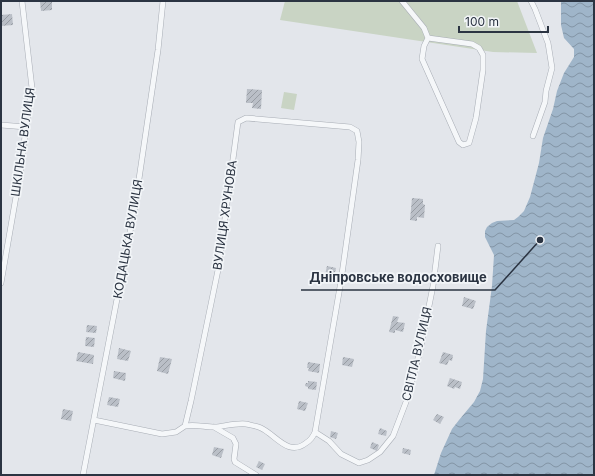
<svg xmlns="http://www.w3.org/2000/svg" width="595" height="476" font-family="Inter,sans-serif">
<defs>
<pattern id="water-waves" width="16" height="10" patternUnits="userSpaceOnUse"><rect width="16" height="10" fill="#9fb5c9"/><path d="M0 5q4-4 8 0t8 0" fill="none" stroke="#8294a5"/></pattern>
<pattern id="building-hatch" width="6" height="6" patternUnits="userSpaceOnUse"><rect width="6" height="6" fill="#babfc7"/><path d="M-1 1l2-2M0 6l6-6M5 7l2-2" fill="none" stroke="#979ca3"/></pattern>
</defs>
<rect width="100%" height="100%" fill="#e3e6eb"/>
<!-- green -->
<path fill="#c9d4c4" d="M 285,1 L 517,1 L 537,53 L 493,52 L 280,20 Z
M 284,92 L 297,94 L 294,110 L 281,108 Z"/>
<!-- water -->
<path fill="url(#water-waves)" d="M 561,1 L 594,1 L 594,475 L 434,475 L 441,453 L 452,429 L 459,420 L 474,402 L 480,391 L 483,379 L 486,331 L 492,286 L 494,255 L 485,237 L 485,231 L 487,227 L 492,223 L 497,221 L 514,220 L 518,217 L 524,211 L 530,197 L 534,182 L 539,163 L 543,138 L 553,109 L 557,91 L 564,73 L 574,57 L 574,49 L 564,38 L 561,25 Z"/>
<!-- building -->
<path fill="url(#building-hatch)" d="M 40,2 L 52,2 L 52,10 L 41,11 Z
M 12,14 L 13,25 L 1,26 L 1,15 Z
M 247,89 L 262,90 L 261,109 L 252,108 L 253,103 L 246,103 Z
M 412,198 L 423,199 L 423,204 L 425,205 L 424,218 L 417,217 L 417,221 L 410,220 Z
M 327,266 L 336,268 L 334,277 L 325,275 Z
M 464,297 L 476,301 L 473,309 L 462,306 Z
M 393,316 L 399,317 L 397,322 L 405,323 L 403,332 L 395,330 L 395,333 L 389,332 Z
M 87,325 L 97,326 L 96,333 L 86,332 Z
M 86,337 L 95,338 L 94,347 L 85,346 Z
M 119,348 L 131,351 L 128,361 L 117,359 Z
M 78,352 L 94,355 L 93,364 L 76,361 Z
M 443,352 L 453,355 L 452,361 L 449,360 L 447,365 L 439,363 Z
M 160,357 L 172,359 L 168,374 L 157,371 Z
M 343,357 L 354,359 L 352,367 L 342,365 Z
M 308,362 L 320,364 L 319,373 L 308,371 L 309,368 L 307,368 Z
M 114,371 L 126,373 L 125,381 L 113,378 Z
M 450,378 L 462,382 L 460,389 L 455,387 L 454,389 L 447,386 Z
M 308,381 L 317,382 L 316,390 L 308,389 L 308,387 L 305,386 L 306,383 L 308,383 Z
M 109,397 L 120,399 L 118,407 L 107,405 Z
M 299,401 L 308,403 L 305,411 L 297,409 Z
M 63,409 L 73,411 L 71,421 L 61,419 Z
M 437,414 L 444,417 L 440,424 L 433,420 Z
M 380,428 L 387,431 L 386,436 L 378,434 Z
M 331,431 L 338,433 L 336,439 L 330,437 Z
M 372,442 L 379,445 L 377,451 L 370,448 Z
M 214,447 L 224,449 L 221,458 L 212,455 Z
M 403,448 L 411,450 L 410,455 L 402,453 Z
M 259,461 L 265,464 L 262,470 L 256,467 Z"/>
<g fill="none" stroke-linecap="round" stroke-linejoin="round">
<!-- street casing -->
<g stroke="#a8adb5" stroke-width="6">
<path id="street" d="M 402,1 L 424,28 L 428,38 L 424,46 L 422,59 L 459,142 L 463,145 L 469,143 L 476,118 L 483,70 L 483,55 L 479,48 L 472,44 L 428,38
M 531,1 L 535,9 L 548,43 L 552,68 L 546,91 L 545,102 L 533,136
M 246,118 L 350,127 L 357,131 L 359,142 L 358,160 L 341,281 L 315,432 C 313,437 311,440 306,443 C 288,457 276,435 261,428 C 257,426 250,425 246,424 C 236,423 225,426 215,427 C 205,427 195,424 185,426 L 191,401 L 218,270 L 238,122 Z
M 1,125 L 26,127
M 1,283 L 22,162 L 26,127 L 32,88 L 22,1
M 94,420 L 162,434 L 176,432 L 185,426
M 214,427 L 233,438 L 236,444 L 234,459 L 235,462 L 256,475
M 315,432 L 329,441 L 341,454 L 359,463 L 368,460 L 380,452 L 393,436 L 406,402 L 420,351 L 433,286 L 438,246
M 83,475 L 135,206 L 158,50 L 163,1"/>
</g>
<!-- street -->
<use href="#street" stroke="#f5f7f9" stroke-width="5"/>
</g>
<g text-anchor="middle" stroke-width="3.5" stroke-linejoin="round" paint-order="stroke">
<!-- street labels -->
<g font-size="12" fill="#2b3442" stroke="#f2f5f8">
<text transform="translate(23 142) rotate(-82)" y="4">ШКІЛЬНА ВУЛИЦЯ</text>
<text transform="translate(225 215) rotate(-82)" y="4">ВУЛИЦЯ ХРУНОВА</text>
<text transform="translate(128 239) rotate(-80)" y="4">КОДАЦЬКА ВУЛИЦЯ</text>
<text transform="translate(417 354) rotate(-77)" y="4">СВІТЛА ВУЛИЦЯ</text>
</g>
</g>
<!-- callouts -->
<path fill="none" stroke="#2b3442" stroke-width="1.5" d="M540 240L495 290H301"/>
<circle fill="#2b3442" stroke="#f2f5f8" stroke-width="1.5" cx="540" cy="240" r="4"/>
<g font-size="13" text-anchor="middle" font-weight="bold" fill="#2b3442" stroke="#f2f5f8" stroke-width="3.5" stroke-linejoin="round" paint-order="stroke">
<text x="398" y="282">Дніпровське водосховище</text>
</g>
<!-- border -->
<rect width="595" height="476" fill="none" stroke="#2b3442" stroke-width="4"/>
<!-- scale -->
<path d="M459 26v6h89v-6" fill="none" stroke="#2b3442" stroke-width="2"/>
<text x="465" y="26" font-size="12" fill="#2b3442" stroke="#f2f5f8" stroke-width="3" paint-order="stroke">100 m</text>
</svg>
